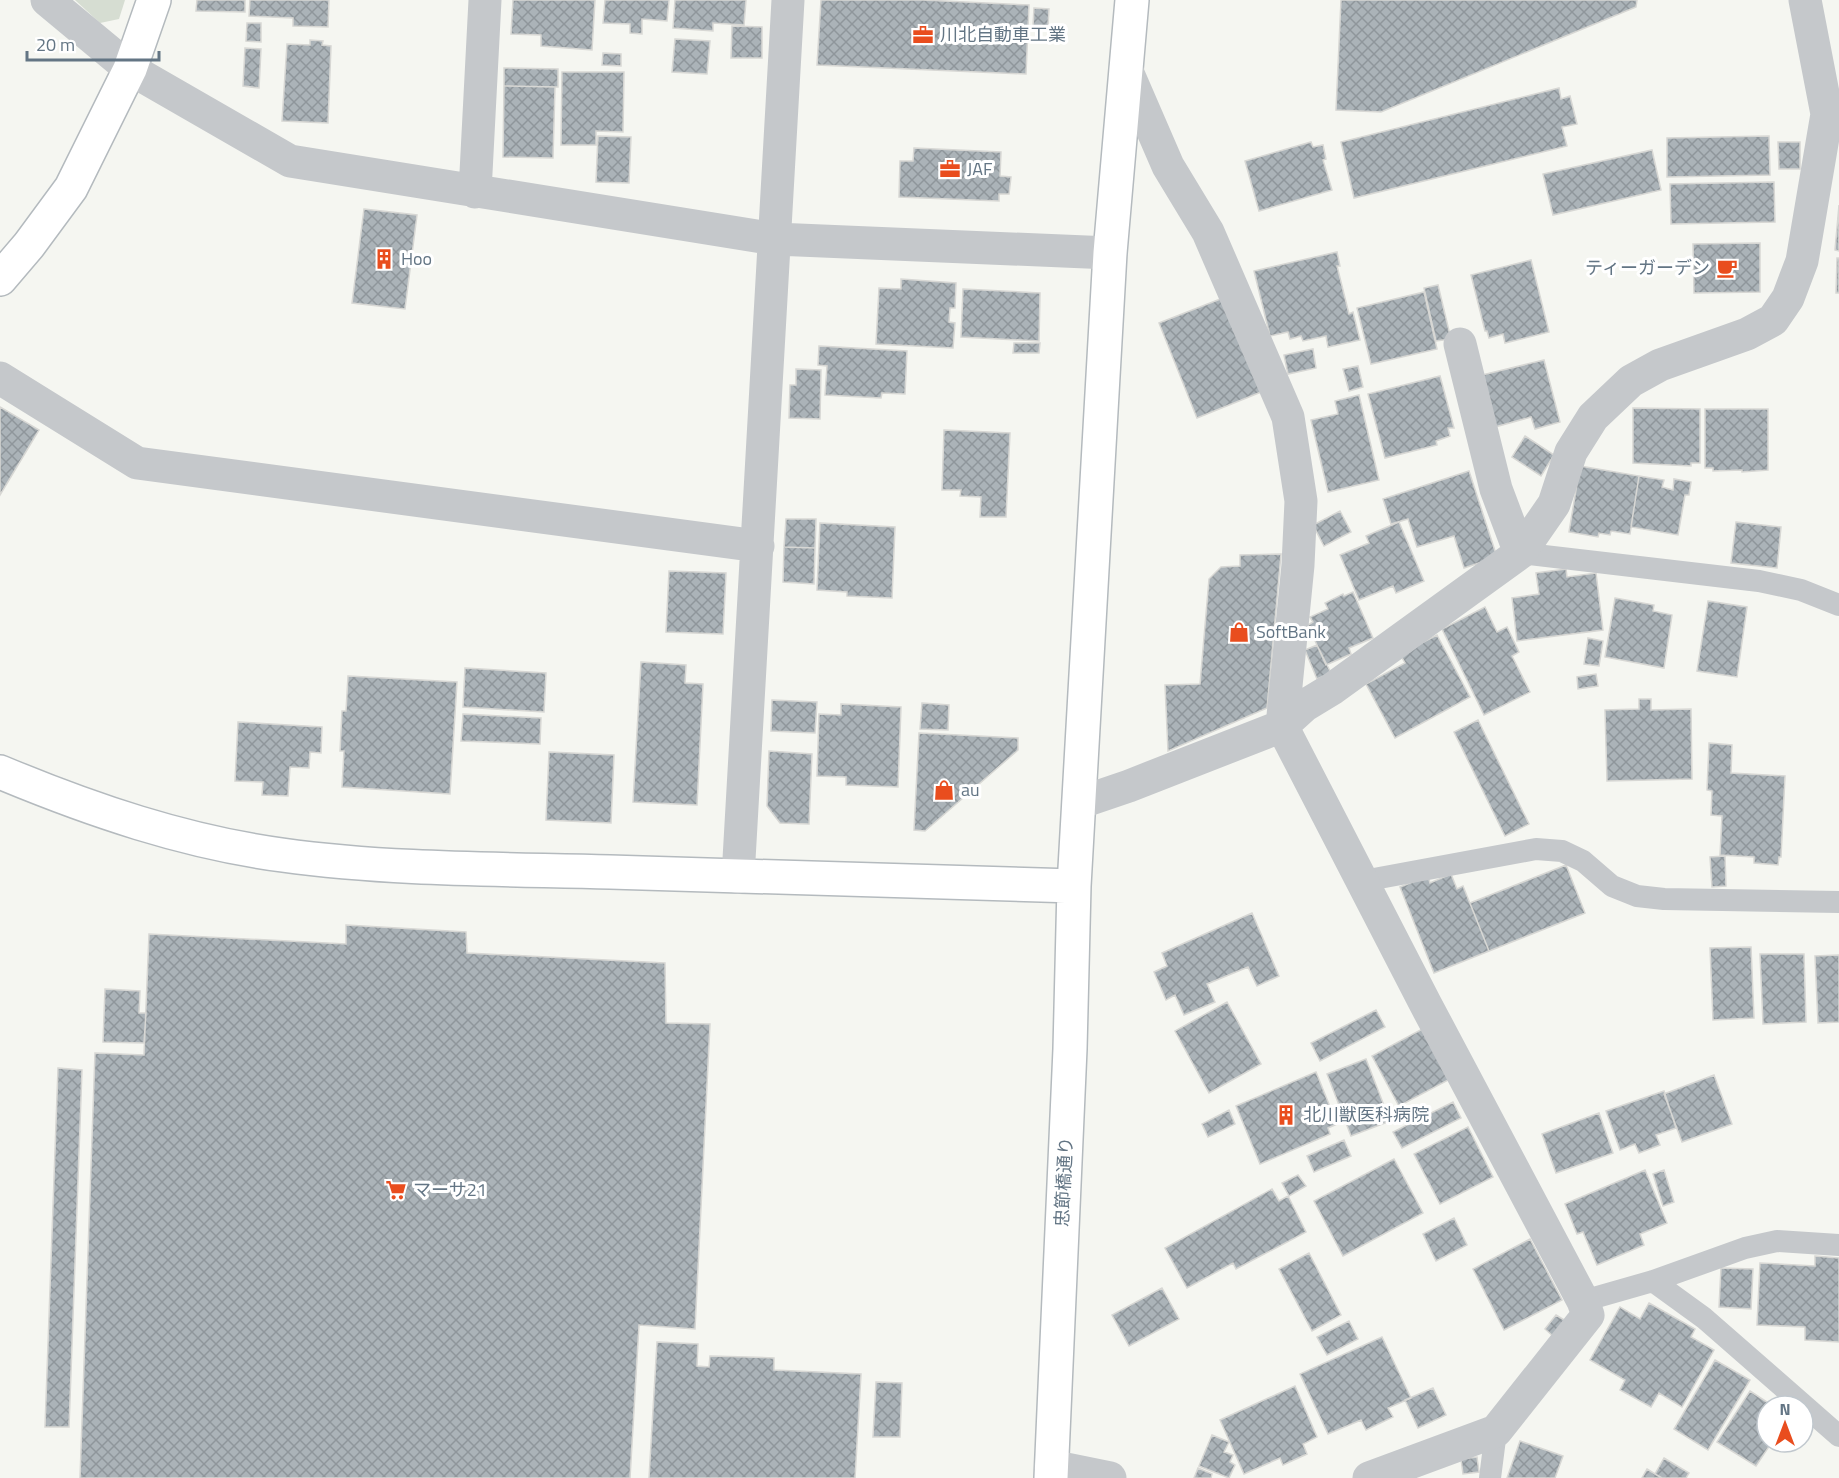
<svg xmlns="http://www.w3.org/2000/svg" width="1839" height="1478" font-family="'Titillium Web','Noto Sans JP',sans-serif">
<defs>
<pattern id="building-cross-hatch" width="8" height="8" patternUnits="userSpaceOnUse" patternTransform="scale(1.5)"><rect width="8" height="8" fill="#abb3b8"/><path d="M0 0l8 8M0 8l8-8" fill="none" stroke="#8f969b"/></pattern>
</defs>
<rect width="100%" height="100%" fill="#f5f6f1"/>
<!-- green -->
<path fill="#d6ddd2" d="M 75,0 L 125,0 L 119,19 L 100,23 Z"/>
<!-- building -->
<path fill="url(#building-cross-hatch)" stroke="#d7d7d4" stroke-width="1.5" d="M 197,0 L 245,0 L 245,12 L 196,11 Z
M 250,0 L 329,0 L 328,27 L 293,26 L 293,18 L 249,16 Z
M 513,0 L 595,0 L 592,50 L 541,46 L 541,35 L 511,34 Z
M 605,0 L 669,0 L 667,21 L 642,19 L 642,34 L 630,33 L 630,24 L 603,23 Z
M 675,0 L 746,0 L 744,25 L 713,23 L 713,31 L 673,28 Z
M 821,0 L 923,0 L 1029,5 L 1026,74 L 817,65 Z
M 1341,0 L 1637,0 L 1636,7 L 1381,112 L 1336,110 Z
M 1034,8 L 1049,9 L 1048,26 L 1033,26 Z
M 247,23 L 261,23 L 261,42 L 246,41 Z
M 732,26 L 762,27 L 762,58 L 731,58 Z
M 675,39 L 710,41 L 707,74 L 672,72 Z
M 310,40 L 323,41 L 322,45 L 331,46 L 328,123 L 282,121 L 287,44 L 310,45 Z
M 245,48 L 261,49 L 259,88 L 243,86 Z
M 603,53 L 621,54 L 621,66 L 602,65 Z
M 504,68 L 558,69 L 558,87 L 504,86 Z
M 562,72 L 624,72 L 623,132 L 596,131 L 596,145 L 561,145 Z
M 504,86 L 555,87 L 553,158 L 503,157 Z
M 1559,88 L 1561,99 L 1570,96 L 1577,124 L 1562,127 L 1567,146 L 1354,198 L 1341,142 Z
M 598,136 L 631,137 L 629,183 L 596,182 Z
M 1769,136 L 1770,175 L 1667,177 L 1667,138 Z
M 1311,142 L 1313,147 L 1323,145 L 1326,159 L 1323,160 L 1332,190 L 1259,211 L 1245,161 Z
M 1778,142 L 1800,142 L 1800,169 L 1779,169 Z
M 914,148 L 1001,152 L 1000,176 L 1011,177 L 1009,194 L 999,194 L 999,201 L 899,197 L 900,161 L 913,161 Z
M 1652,150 L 1661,190 L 1553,215 L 1543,174 Z
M 1774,182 L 1775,222 L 1671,224 L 1670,184 Z
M 1839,205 L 1839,251 L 1835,250 Z
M 364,209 L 417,215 L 405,309 L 352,303 Z
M 1760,243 L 1760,292 L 1694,293 L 1693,244 Z
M 1337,252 L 1340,266 L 1337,266 L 1349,314 L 1353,312 L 1360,340 L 1328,347 L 1326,336 L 1303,341 L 1301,336 L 1290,339 L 1288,332 L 1270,336 L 1254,271 Z
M 1837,258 L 1839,258 L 1839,293 L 1836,293 Z
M 1531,260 L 1549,332 L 1505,343 L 1503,334 L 1489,338 L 1487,331 L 1485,331 L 1471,275 Z
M 901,279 L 956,283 L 955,308 L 950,308 L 949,322 L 955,323 L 953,348 L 876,344 L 879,288 L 901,289 Z
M 1438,285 L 1451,339 L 1436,341 L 1424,288 Z
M 963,289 L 1040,293 L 1039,341 L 961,337 Z
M 1424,292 L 1437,349 L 1371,364 L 1357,308 Z
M 1228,296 L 1266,390 L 1197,418 L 1159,323 Z
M 1014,343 L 1040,343 L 1039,353 L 1013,353 Z
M 819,346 L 907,351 L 905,394 L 882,393 L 881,398 L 825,395 L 827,366 L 818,365 Z
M 1313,349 L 1316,368 L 1288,374 L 1284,355 Z
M 1544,360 L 1560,422 L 1535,429 L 1531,417 L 1495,427 L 1482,375 Z
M 1358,366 L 1363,387 L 1349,391 L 1343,369 Z
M 796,369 L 821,370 L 820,419 L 789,418 L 790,385 L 796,385 Z
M 1440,376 L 1454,428 L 1448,428 L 1450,436 L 1436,441 L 1437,445 L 1385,458 L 1368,394 Z
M 1359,395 L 1379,480 L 1328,492 L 1311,420 L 1338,414 L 1335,401 Z
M 0,407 L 39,430 L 0,495 Z
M 1633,408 L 1700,409 L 1700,463 L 1691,463 L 1691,466 L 1633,463 Z
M 1705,409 L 1768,409 L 1768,470 L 1742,472 L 1742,470 L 1713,471 L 1713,468 L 1705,468 Z
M 944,430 L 1010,433 L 1006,517 L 980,517 L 981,497 L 960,496 L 961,490 L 942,490 Z
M 1525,436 L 1554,455 L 1541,476 L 1512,457 Z
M 1580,466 L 1639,476 L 1630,534 L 1611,531 L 1610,535 L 1599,533 L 1598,537 L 1569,532 Z
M 1469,471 L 1497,557 L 1464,568 L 1454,536 L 1417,547 L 1408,519 L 1391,524 L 1383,499 Z
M 1639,476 L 1664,480 L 1662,487 L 1673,490 L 1674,479 L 1691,482 L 1689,495 L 1685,495 L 1678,535 L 1631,527 Z
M 1340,511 L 1351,532 L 1324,546 L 1313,525 Z
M 786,519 L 816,519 L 815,548 L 784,547 Z
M 1399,522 L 1424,581 L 1396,593 L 1393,586 L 1359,600 L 1340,555 L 1369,543 L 1366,536 Z
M 1736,522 L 1781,527 L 1777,568 L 1731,563 Z
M 820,523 L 895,527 L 892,598 L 847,596 L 847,592 L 817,590 Z
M 784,547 L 815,548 L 814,584 L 783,582 Z
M 1281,554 L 1267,708 L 1168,751 L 1165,685 L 1200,684 L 1209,579 L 1221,567 L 1240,566 L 1240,555 Z
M 1566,569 L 1567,577 L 1596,573 L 1603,630 L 1517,641 L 1512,598 L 1539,594 L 1536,573 Z
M 669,571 L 726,573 L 723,634 L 666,632 Z
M 1353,592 L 1373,638 L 1349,648 L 1351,654 L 1326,665 L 1308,625 L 1313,622 L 1310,617 L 1328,609 L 1325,603 L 1343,594 L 1344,596 Z
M 1615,598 L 1654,605 L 1653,611 L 1672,615 L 1664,668 L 1605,657 Z
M 1708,601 L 1747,607 L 1737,677 L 1697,671 Z
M 1485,607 L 1497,632 L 1507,627 L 1519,652 L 1512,656 L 1530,692 L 1484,715 L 1442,629 Z
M 1437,635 L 1470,697 L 1395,738 L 1366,684 L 1405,663 L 1400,654 Z
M 1588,638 L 1603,641 L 1599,666 L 1584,664 Z
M 1317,645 L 1331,673 L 1317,679 L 1305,650 Z
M 641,662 L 686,665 L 685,683 L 703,684 L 697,805 L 633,802 Z
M 465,668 L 546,673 L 544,712 L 463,707 Z
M 1596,674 L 1598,686 L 1578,689 L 1577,677 Z
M 348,676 L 457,682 L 450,794 L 342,787 L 344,751 L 340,751 L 342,711 L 346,711 Z
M 1639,699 L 1651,699 L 1651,710 L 1691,709 L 1692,779 L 1607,781 L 1605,710 L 1639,709 Z
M 772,700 L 817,702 L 815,733 L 771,731 Z
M 922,703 L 949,705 L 948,730 L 920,729 Z
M 841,704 L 901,707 L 898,787 L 846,785 L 846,777 L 817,776 L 819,714 L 841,715 Z
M 463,714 L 541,718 L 540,744 L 461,741 Z
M 1478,720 L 1529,824 L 1505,836 L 1454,732 Z
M 238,722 L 322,727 L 321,753 L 310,752 L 309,768 L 290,767 L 288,796 L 262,795 L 263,782 L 235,781 Z
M 919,733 L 1018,738 L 1018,750 L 925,831 L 914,830 Z
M 1709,743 L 1732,745 L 1731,773 L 1785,776 L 1781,857 L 1779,857 L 1778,865 L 1754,863 L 1754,857 L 1720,855 L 1722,816 L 1711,815 L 1712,791 L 1707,790 Z
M 769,751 L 812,754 L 809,824 L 780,823 L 767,806 Z
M 549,752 L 614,755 L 611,823 L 546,820 Z
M 1725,856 L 1726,886 L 1712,887 L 1710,857 Z
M 1566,865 L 1585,913 L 1489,951 L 1470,903 Z
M 1451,874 L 1457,889 L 1463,886 L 1489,951 L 1434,973 L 1400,887 L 1428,876 L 1430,883 Z
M 1252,913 L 1279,976 L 1257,986 L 1248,967 L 1207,984 L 1215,1002 L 1184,1015 L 1175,995 L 1166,1000 L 1154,972 L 1167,966 L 1162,953 Z
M 346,925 L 466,932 L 467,953 L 665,963 L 666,1023 L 710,1024 L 695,1329 L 639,1325 L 630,1478 L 80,1478 L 95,1053 L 144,1055 L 149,934 L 346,944 Z
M 1751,947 L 1754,1018 L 1713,1020 L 1710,948 Z
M 1760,954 L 1804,954 L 1806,1022 L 1763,1024 Z
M 1839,955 L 1839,1022 L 1818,1023 L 1815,956 Z
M 105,989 L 140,991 L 139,1013 L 146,1013 L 144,1043 L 103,1042 Z
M 1227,1002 L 1261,1064 L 1209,1093 L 1175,1031 Z
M 1376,1010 L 1385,1027 L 1320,1061 L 1311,1043 Z
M 1426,1027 L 1452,1078 L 1399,1106 L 1372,1056 Z
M 1366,1059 L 1390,1121 L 1351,1136 L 1327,1074 Z
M 58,1068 L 82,1070 L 69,1427 L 45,1427 Z
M 1316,1072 L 1337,1124 L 1328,1128 L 1330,1134 L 1260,1164 L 1236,1106 Z
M 1714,1075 L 1732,1124 L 1682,1142 L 1664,1094 Z
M 1664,1091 L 1676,1128 L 1656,1135 L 1660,1145 L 1639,1153 L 1635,1144 L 1620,1150 L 1606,1111 Z
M 1453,1102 L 1461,1118 L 1402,1148 L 1393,1132 Z
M 1229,1110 L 1235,1124 L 1208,1137 L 1202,1124 Z
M 1599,1113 L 1613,1153 L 1556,1173 L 1542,1134 Z
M 1468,1127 L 1493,1177 L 1440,1204 L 1414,1154 Z
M 1344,1140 L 1351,1156 L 1314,1172 L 1307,1156 Z
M 1394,1159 L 1423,1213 L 1343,1256 L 1314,1201 Z
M 1645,1170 L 1667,1223 L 1640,1234 L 1644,1245 L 1597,1265 L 1583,1232 L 1577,1234 L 1565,1204 Z
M 1664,1170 L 1674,1202 L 1663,1206 L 1653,1174 Z
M 1298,1175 L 1306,1186 L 1289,1196 L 1282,1183 Z
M 1272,1189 L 1279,1201 L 1288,1196 L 1306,1232 L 1236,1269 L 1233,1263 L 1187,1288 L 1165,1248 Z
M 1454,1218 L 1467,1245 L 1436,1261 L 1423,1234 Z
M 1530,1239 L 1562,1300 L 1504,1330 L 1473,1269 Z
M 1309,1253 L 1341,1315 L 1312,1331 L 1279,1269 Z
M 1815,1256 L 1839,1258 L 1839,1342 L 1805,1340 L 1805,1327 L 1757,1325 L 1760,1263 L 1815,1266 Z
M 1721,1268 L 1753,1269 L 1751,1309 L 1719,1307 Z
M 1162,1288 L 1179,1319 L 1129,1346 L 1112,1315 Z
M 1649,1303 L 1695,1329 L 1691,1337 L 1714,1350 L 1682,1407 L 1659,1393 L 1651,1407 L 1620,1390 L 1625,1380 L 1590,1360 L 1620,1307 L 1640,1319 Z
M 1556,1315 L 1566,1321 L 1554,1337 L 1545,1329 Z
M 1349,1321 L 1358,1339 L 1327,1355 L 1317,1337 Z
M 1382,1337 L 1411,1398 L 1388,1408 L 1393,1417 L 1366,1430 L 1361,1420 L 1328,1434 L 1300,1374 Z
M 657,1342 L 698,1344 L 697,1366 L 709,1367 L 710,1356 L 748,1357 L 774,1358 L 774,1370 L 861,1374 L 855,1478 L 649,1478 Z
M 1715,1360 L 1750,1380 L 1708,1450 L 1674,1429 Z
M 876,1382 L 902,1383 L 900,1437 L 873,1437 Z
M 1295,1386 L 1317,1437 L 1303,1444 L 1307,1454 L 1283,1465 L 1280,1458 L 1244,1474 L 1220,1420 Z
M 1433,1388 L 1446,1415 L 1418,1428 L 1405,1400 Z
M 1750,1391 L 1773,1406 L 1767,1406 L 1767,1442 L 1772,1442 L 1756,1466 L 1717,1442 Z
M 1212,1435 L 1229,1442 L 1224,1452 L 1233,1455 L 1230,1462 L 1235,1465 L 1229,1478 L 1199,1466 Z
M 1520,1441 L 1563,1456 L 1555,1478 L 1507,1478 Z
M 1477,1457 L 1479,1472 L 1463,1474 L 1461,1459 Z
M 1664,1458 L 1689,1473 L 1686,1478 L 1662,1478 L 1655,1474 Z
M 1198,1468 L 1212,1474 L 1211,1478 L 1194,1478 Z
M 1647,1469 L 1655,1474 L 1662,1478 L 1642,1478 Z"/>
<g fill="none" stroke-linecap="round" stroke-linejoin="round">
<!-- secondary casing -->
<g stroke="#b4babe" stroke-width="36">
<path id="secondary" d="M 0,279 L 29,245 L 71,188 L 130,69 L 154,0
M 0,772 C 91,810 185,842 282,855 C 390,870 501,869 610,872 C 764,878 919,881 1074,886
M 1051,1478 L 1070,1049 L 1074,886 L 1110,253 L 1132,0"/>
</g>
<!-- lane -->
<path stroke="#c5c8cb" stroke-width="22" d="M 1520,553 L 1759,581 L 1801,590 L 1839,605
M 1363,881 L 1536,849 L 1562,851 L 1583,861 L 1612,886 L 1637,896 L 1664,899 L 1839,902
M 1653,1281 L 1704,1318 L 1839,1436
M 1583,1301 L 1653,1281 L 1745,1248 L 1777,1241 L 1839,1245
M 1490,1478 L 1496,1431"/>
<!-- street -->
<path stroke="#c5c8cb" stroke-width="33" d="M 47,0 L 130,69 L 290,161 L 775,239 L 1110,253
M 1126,69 L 1168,166 L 1208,232 L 1288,417 L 1301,501 L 1298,565 L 1282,726 L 1426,1005 L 1583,1301 L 1588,1315 L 1496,1431 L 1369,1478
M 475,192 L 485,0
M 1460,344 L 1496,489 L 1520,553
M 0,378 L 137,463 L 758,546
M 1079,803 L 1129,786 L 1282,726 L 1304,706 L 1332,689 L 1520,553 L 1554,504 L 1571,452 L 1593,417 L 1631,381 L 1660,365 L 1747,334 L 1773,320 L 1788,298 L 1802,261 L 1827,114 L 1805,0
M 738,877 L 788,0
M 1051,1466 L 1110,1478"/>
<!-- secondary -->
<use href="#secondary" stroke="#fff" stroke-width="33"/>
</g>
<!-- icons -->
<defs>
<g id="office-bare" transform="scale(1.62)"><path d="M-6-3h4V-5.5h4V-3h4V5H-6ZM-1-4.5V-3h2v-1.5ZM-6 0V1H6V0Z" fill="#e94d1e" stroke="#fff" stroke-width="2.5" paint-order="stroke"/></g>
<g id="building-bare" transform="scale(1.62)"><path d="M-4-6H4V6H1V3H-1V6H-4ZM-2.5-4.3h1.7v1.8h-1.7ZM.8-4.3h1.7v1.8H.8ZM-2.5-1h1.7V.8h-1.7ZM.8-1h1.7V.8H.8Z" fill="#e94d1e" stroke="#fff" stroke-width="2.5" paint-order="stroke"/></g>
<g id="cafe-bare" transform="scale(1.62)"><path d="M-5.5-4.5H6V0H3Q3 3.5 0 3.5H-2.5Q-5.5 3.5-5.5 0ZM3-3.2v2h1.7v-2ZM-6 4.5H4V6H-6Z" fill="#e94d1e" stroke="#fff" stroke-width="2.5" paint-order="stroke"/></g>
<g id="shop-bare" transform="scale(1.62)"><path d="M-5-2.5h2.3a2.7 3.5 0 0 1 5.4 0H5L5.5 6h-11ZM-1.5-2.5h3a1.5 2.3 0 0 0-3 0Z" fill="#e94d1e" stroke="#fff" stroke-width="2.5" paint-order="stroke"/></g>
<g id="supermarket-bare" transform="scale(1.62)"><path d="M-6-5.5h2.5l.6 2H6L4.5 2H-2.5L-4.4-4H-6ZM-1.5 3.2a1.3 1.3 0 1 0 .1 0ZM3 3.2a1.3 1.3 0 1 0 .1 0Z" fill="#e94d1e" stroke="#fff" stroke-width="2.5" paint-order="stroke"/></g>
</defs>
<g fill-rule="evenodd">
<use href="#office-bare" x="923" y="35"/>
<use href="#office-bare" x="950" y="169"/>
<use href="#building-bare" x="384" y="259"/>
<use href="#cafe-bare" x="1727" y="268"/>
<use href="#shop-bare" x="1239" y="632"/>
<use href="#shop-bare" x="944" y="790"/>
<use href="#building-bare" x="1286" y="1115"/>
<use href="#supermarket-bare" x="396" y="1190"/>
</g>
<g text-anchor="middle" stroke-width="6" stroke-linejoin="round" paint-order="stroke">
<!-- poi labels -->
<g font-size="18" fill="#637584" stroke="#fff" text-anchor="start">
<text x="940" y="41">川北自動車工業</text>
<text x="967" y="175">JAF</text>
<text x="401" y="265">Hoo</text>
<text x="1710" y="274" text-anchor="end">ティーガーデン</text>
<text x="1256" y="638">SoftBank</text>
<text x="961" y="796">au</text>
<text x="1303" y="1121">北川獣医科病院</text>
<text x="413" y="1196">マーサ21</text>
</g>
<!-- street labels -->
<g font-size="18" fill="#637584" stroke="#fff">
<text transform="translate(1064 1182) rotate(-87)" y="6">忠節橋通り</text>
</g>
</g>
<!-- north arrow -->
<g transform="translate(1785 1424)"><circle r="28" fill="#ffffff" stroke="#c1c8ce" stroke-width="1.5"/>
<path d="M0-4.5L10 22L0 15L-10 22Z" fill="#e94d1e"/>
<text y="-9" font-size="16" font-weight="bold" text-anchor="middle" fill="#637584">N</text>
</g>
<!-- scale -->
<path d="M27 51v9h132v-9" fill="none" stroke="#637584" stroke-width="3"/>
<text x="36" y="51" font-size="18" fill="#637584" stroke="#ffffff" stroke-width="4.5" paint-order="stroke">20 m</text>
</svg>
